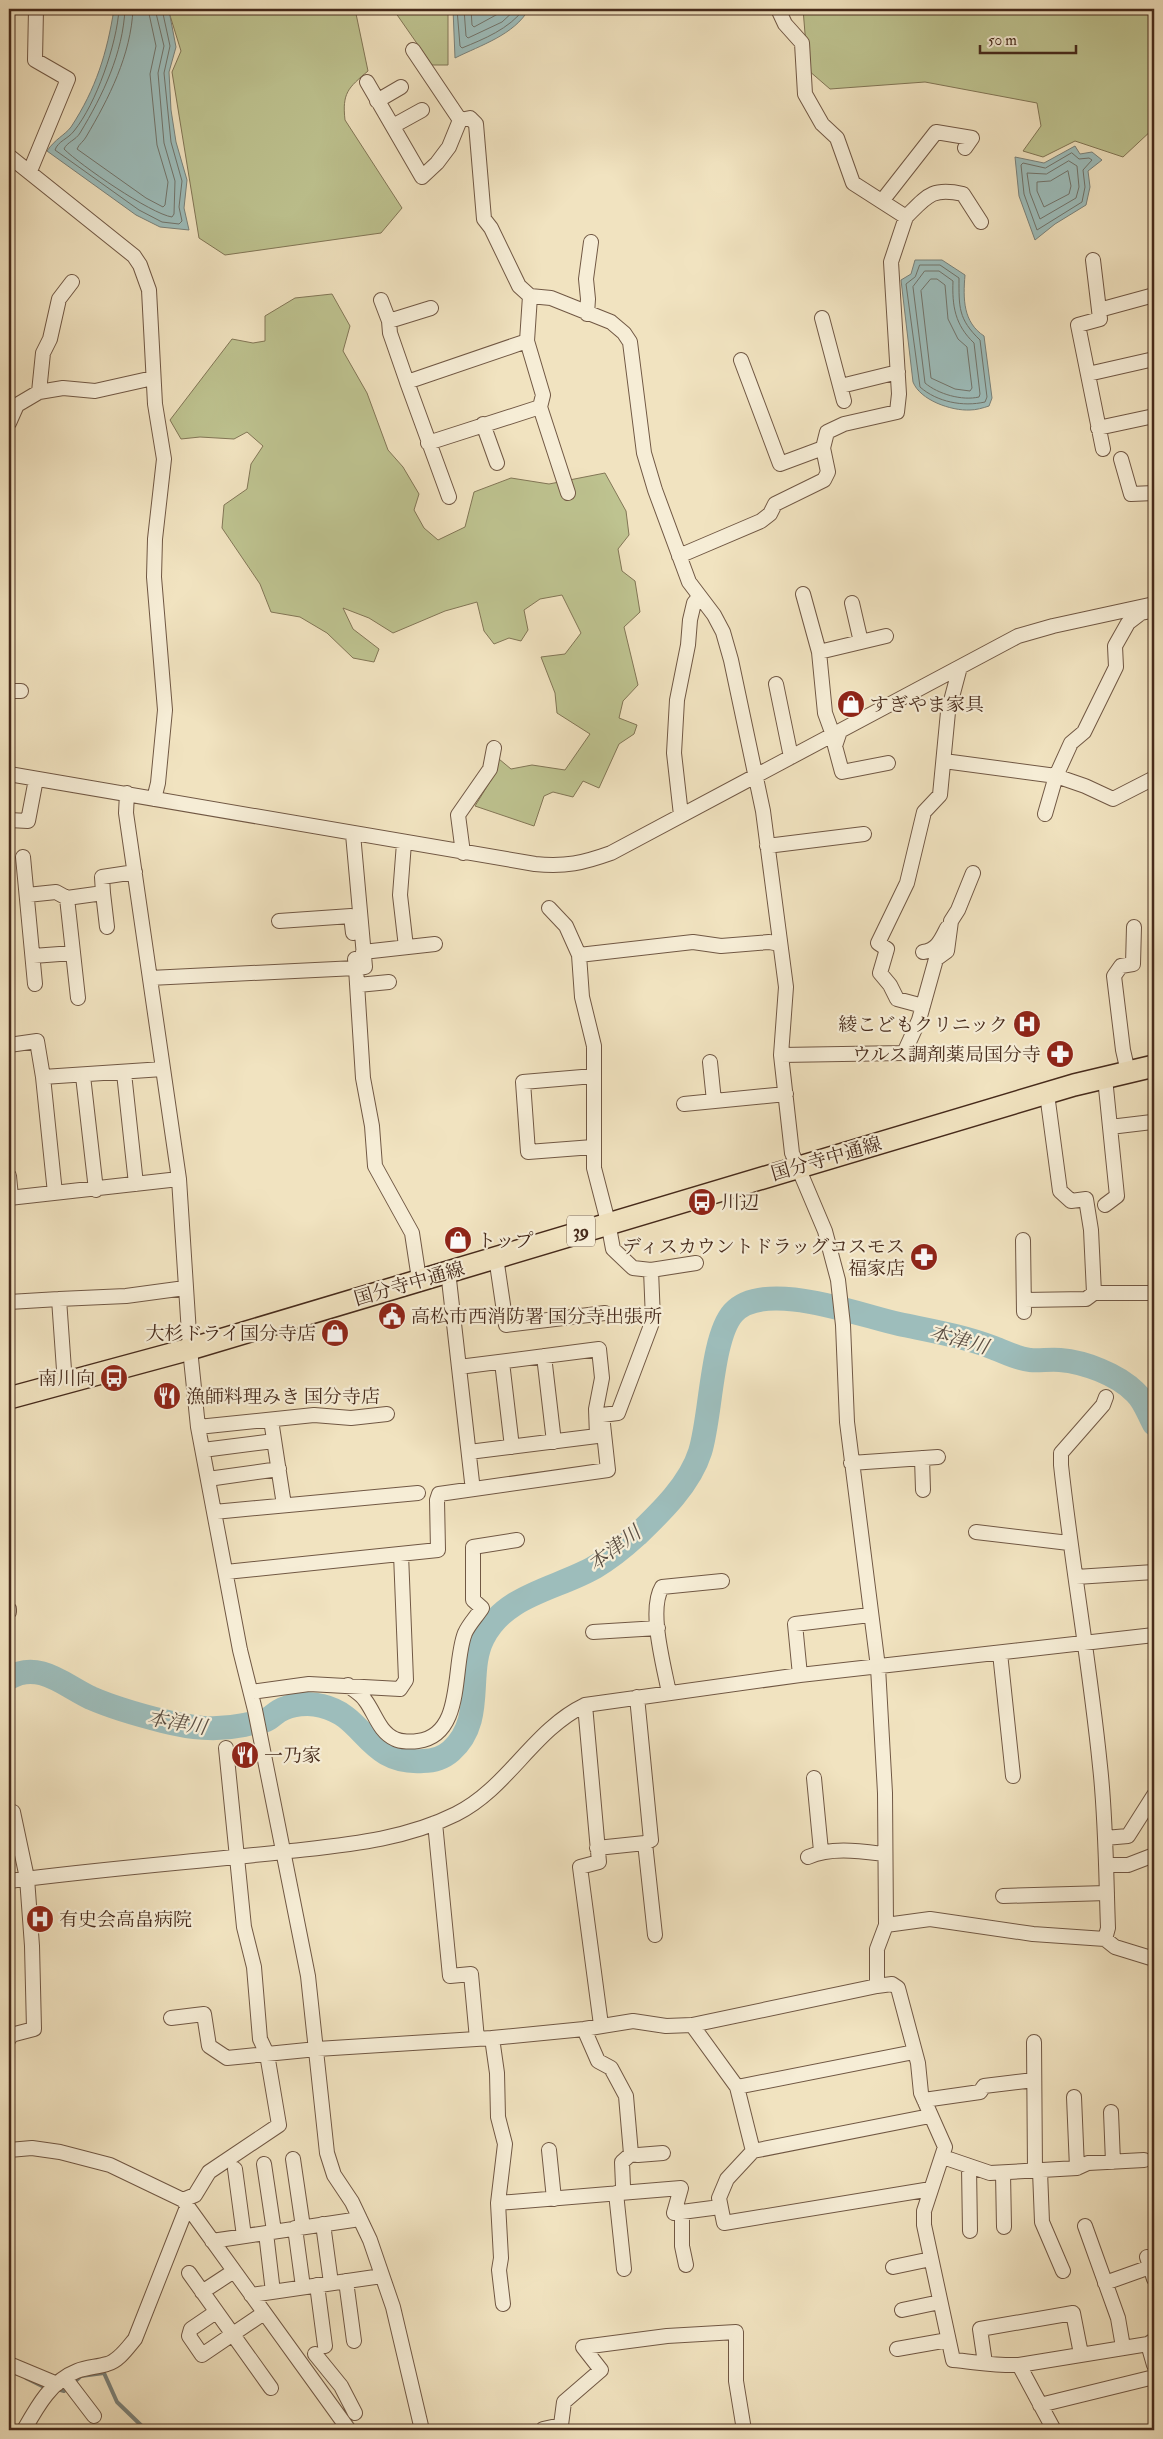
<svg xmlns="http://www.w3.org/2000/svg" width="1163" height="2439" font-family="'IM FELL Double Pica','Noto Serif JP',serif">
<rect width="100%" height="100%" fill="#f1e3c0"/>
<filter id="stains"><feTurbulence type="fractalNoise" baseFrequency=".004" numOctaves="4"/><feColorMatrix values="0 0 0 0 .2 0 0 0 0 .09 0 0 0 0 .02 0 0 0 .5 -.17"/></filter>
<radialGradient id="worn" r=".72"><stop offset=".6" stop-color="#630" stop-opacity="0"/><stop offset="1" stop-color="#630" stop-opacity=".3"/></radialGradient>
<!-- green -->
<path fill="#bec390" stroke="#827656" d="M 168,9 L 355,9 L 368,71 C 348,88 342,93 345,120 L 402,208 L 381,233 L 225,255 L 199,238 L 172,72 L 181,51 Z
M 393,9 L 448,9 L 448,65 L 432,65 Z
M 803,9 L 1154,9 L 1154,128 L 1123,157 L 1075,141 L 1043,157 L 1023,151 L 1041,126 L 1037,103 L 925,82 L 830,89 L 808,70 Z
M 332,294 L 350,326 L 343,351 L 367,393 L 388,450 L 403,467 L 419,494 L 414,510 L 424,528 L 438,540 L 465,527 L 474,492 L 511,478 L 549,484 L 605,473 L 626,511 L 629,535 L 618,549 L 622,571 L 635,581 L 640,612 L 624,627 L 638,685 L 623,701 L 619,718 L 637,725 L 634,734 L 619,744 L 599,788 L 583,781 L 573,797 L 553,792 L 544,796 L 534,826 L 475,806 L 491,780 L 499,759 L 511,769 L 532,765 L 565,770 L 590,734 L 557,713 L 555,693 L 541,657 L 565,654 L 581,633 L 562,595 L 540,599 L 524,610 L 528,630 L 521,641 L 509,638 L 494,644 L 484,631 L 477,602 L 445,611 L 393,633 L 369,618 L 343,608 L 353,629 L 379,649 L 374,662 L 353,658 L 327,633 L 300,617 L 271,612 L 260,584 L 222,528 L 224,505 L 247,489 L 251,464 L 263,446 L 247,432 L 234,439 L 200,437 L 181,439 L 170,420 L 232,339 L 253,343 L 265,341 L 265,316 L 295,298 Z"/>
<!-- water -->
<path fill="#9dbdbb" stroke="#7a827b" d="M 114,9 L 166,9 L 170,16 L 176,47 L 169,72 L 171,110 L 176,142 L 187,180 L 184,208 L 189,230 L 160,227 L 136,215 L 47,151 C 55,139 65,135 71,127 C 96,89 107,53 114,9 Z
M 453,9 L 529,9 C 514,35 481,45 455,58 Z
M 1075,146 L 1080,154 L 1092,152 L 1102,160 L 1088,171 L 1090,187 L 1086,205 L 1055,224 L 1035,240 L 1019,196 L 1015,157 L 1044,163 Z
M 915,260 L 942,260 L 965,275 C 963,299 963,322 984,336 L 992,398 L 989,406 C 983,408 976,410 970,410 C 951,411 920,400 913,382 L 901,280 L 911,274 Z"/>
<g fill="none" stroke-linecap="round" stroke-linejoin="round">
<!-- shore -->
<path stroke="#72746b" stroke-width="1" d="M 119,9 C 117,44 96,104 74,131 C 68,139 58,141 55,150 L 139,210 L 162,222 L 179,224 L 182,221 L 179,207 L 182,181 L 171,142 L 164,73 L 170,46 L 162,9
M 125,9 C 123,53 103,95 80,133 C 76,140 67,142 64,149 C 80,165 151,214 172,217 L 174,214 L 175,181 L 164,143 L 158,73 L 164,46 L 155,9
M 133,9 C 131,55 109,98 86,137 C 84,141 79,144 77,149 L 146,198 L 163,207 L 165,205 L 168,182 L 157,145 L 150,74 L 156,46 L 148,9
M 457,9 L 460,46 L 462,48 C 484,39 509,29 524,9
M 464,9 L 466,36 L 468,38 L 502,22 L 516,9
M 471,9 L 472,25 L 474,27 L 507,9
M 1072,153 L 1079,159 L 1089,158 L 1092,160 L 1083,170 L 1085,187 L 1082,202 L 1037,230 L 1024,194 L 1021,165 L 1023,163 L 1045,168 Z
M 1069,161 L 1077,166 L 1079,187 L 1076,198 L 1040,219 L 1030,193 L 1027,173 L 1046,174 Z
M 1068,171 L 1071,186 L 1069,194 L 1044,207 L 1037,191 L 1037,182 L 1050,181 Z
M 920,265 L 940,265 L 959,278 C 959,307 958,319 980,340 L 987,397 L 985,402 C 963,407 937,402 920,387 L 906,284 L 915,277 Z
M 925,271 L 939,271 L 953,281 C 952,306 955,325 974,343 L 980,394 L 979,397 C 962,401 938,394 925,383 L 913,287 Z
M 931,279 L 937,279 L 945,285 L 948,319 L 958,339 L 967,347 L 972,388 L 970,391 L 955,389 L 931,378 L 921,291 Z"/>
<!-- stream -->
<path stroke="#7a827b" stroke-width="4" d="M 26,2378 L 42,2386
M 57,2389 L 64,2391 L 81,2376 L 104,2373 L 117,2402 L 146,2430"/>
<!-- river -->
<path stroke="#9dbdbb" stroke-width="24" d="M 9,1678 C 39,1660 65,1686 91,1698 C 114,1708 139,1715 163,1721 C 191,1728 215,1731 244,1725 C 251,1723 260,1723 266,1720 C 271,1718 274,1714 279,1711 C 291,1704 309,1702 322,1706 C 366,1716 367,1765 423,1761 C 433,1761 443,1758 451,1751 C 486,1720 465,1673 483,1638 C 505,1594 557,1589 595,1567 C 609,1559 625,1546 637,1535 C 661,1512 690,1484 700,1452 C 711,1418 711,1338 733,1313 C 764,1278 861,1316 899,1324 C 932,1331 963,1336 994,1348 C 1005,1352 1018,1359 1030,1360 C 1039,1361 1050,1359 1060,1360 C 1084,1362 1117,1374 1135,1392 C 1144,1400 1148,1413 1154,1424"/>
<!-- street casing -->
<g stroke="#715844" stroke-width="16">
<path id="street" d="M 413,50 L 460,120 L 470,118 L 476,124 L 484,219 L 491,228 L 519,286 L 530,296 L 551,298 L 611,322 L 624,333 L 630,342 L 644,453 L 655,490 L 689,582 L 714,615 L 723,632 L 731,660 L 763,811 L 786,987 L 781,1055 L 792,1153 L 825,1231 L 838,1280 L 843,1325 L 847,1422 L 878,1667 L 885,1793 L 886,1925 L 877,1949 L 877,1986 L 892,1984 L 898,1988 L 918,2063 L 921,2093 L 945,2147 L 924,2211 L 924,2225 L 953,2360 C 976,2362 997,2366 1019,2365 L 1148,2344 L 1154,2340
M 367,82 L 422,177 L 437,163 L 449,147 L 460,120
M 377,101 L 401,87
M 393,126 L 422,110
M 9,156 L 134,256 L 140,265 L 149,290 L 155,404 L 164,459 L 155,539 L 154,577 L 165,710 L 158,783 L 154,799
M 30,171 L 68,79 L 35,60 L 36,9
M 882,201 L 936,132 L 972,138 L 965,148
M 906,217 C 927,196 932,187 963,194 L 981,222
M 1093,260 L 1099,310
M 72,282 L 59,299 L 50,339 L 43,353 L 39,392 L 63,388 L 95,391 L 153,378
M 530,296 L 527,341 L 543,395 L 540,407 L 568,493
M 381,300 L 389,321
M 587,314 L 588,299 L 586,279 L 591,242
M 822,318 L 844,401
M 741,360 L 780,464 L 823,448
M 1088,374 L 1154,359
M 407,382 L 390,333 L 389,321 L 431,308
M 841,386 L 898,372
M 9,423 L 17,405 L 39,392
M 483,424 L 497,463
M 1098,428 L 1154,416
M 428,443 L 540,407
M 1103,449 L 1078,325 L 1100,319 L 1099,310 L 1154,295
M 1121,459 L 1131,494 L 1154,493
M 449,497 L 407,382 L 527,341
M 679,556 L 761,521 L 770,514 L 775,504 L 824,480 L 828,472 L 823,448 L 827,432 L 844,424 L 897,412 L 899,394 L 891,262 L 906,217 L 853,183 L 837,138 L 822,124 L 805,94 L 802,43 L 785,24 L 778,9
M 803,594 L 819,652 L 825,713 L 833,735
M 852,603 L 861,642
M 819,652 L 886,636
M 776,684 L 791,757
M 9,691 L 21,691
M 840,731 L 835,746 L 842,772 L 888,763
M 944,761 L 1056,776 L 1085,786 L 1113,799 L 1154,778
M 9,774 L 535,864 C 566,867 583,863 611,853 L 1018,636 L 1053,626 L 1154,604
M 127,793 L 126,813 L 179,1179 L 190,1349 L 198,1427 L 240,1650 L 255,1710 L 308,1976 L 327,2153 L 334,2175 L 352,2202 L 370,2240 L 393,2307 L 422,2430
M 1045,814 L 1056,776 L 1071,743 L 1084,732 L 1116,667 L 1115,646 L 1128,623 L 1141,613 L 1151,611
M 681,815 L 674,753 L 677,700 L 688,645 L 690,620 L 694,603 L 699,597
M 9,820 L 28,821 L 36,779
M 353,834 L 365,967 L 356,968 L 363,1078 L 372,1126 L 375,1166 L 412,1233 L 419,1279
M 404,843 L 400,895 L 406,947
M 767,846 L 864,834
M 463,853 L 458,815 L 490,769 L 494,748
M 23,857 L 35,984
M 103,893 L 107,927
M 27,895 L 56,892 L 67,898 L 103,893 L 102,877 L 135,872
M 67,898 L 78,998
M 549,908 L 566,926 L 579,955
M 279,921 L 351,916 L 353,933
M 363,952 L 435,944
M 923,952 C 937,950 941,940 947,928
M 33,956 L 73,953
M 150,978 L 356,968 L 355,959
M 358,985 L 389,982
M 923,1006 L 897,999 L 890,985 L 880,973 L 887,949 L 878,943 L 907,883 L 924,812 L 940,795 L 948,712 L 960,667
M 9,1045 L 37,1041 L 43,1077 L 163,1069
M 781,1055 L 904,1053 L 919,1020 L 936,959 L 947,951 L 951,921 L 958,910 L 973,873
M 710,1062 L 714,1101
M 1128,1072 L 1123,1050 L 1114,976 L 1121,966 L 1133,964 L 1134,927
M 124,1073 L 136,1184
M 83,1076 L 96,1190
M 43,1077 L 55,1193
M 1047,1094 L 1060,1191 L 1071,1201 L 1086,1199 L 1091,1230 L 1094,1293 L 1154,1293
M 684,1104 L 786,1094
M 1110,1127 L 1152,1122
M 593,1147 L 528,1152 L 523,1082 L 594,1076
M 9,1176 L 11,1197
M 9,1198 L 179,1179
M 1105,1205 L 1117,1196 L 1105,1078
M 1023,1240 L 1024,1312
M 496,1257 L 506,1325 L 605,1313
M 651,1270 L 696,1263
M 448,1271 L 472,1482
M 1024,1300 L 1086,1299 L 1094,1293
M 9,1302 L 59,1299
M 544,1356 L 554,1442
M 502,1362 L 512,1447
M 459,1367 L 599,1349 L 602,1378 L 596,1409 L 597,1436 L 469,1452
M 65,1384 L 59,1299 L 126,1296 L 185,1288
M 271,1420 L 284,1505
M 198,1427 L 314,1415 L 351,1418 L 387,1414
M 203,1450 L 274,1441
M 922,1458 L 923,1490
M 851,1463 L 938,1457
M 208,1479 L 279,1469
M 214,1512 L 418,1493
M 976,1532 L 1069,1543
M 226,1572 L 438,1550 L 437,1500 L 439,1494 L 608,1470 L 602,1415 L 618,1413 L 653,1320 L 651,1270 L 633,1268 L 613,1249 L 608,1222 L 594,1168 L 594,1046 L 582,997 L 579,955 L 693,942 L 721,946 L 769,942 L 780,944
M 1076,1577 L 1154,1572
M 9,1609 L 9,1612
M 593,1632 L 658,1628
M 1000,1653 L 1013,1776
M 800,1675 L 795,1624 L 870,1615
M 348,1685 C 353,1690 361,1694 365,1700 C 375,1713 379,1732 395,1739 C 401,1742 412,1742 418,1741 C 465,1735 452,1665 465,1633 C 469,1624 477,1616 482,1608 L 473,1600 L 473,1547 L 517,1540
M 251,1692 L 309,1684 L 400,1689 L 406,1680 L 401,1554
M 669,1693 C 664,1666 648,1610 662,1587 L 722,1581
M 585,1705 L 599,1862 L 580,1867 L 601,2025
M 814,1778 L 821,1851
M 9,1814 L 13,1812 L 27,1878 L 32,1946 L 34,2029 L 11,2035 L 9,2039
M 435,1823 L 450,1976 L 471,1974 L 477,2039
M 1105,1838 L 1128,1836 L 1154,1795
M 645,1843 L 655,1935
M 597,1848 L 645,1843 L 651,1840 L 637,1697
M 808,1857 C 831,1847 859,1851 884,1854
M 1106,1865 L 1128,1865 L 1154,1855
M 9,1881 C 100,1869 192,1862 283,1852 C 342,1845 402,1841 456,1814 C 508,1788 533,1730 585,1705 L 800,1675 L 1154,1635
M 1003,1896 L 1107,1893
M 886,1925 L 930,1919 L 1033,1934 L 1105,1939 L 1108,1928 C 1106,1874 1106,1820 1100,1766 C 1090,1665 1072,1566 1061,1465 L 1061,1453 L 1103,1405 L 1106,1397
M 1105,1939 L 1115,1947 L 1154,1959
M 171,2018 L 204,2014 L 209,2046 L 227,2058 L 317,2049 L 492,2038 L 584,2029 L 633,2021 L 666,2026 L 692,2025 L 877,1986
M 692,2025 L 737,2087 L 753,2151
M 584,2029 L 598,2061 L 611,2068 L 626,2096 L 631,2154 L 622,2162 L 623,2186
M 492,2038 L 497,2073 L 498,2117 L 505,2144 L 498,2203 L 501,2258 L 499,2270 L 503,2304
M 1034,2042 L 1035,2171
M 737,2087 L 914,2052
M 1074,2097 L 1077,2168
M 924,2100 L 980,2092 L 984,2086 L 1034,2080
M 1111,2112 L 1113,2162
M 930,2116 L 753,2151 L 727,2179 L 719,2198 L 724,2223 L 931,2189
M 9,2150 L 32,2148 L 60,2152 L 110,2165 L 183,2200 L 349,2430
M 549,2150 L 554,2199
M 631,2154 L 638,2155 L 663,2153
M 943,2157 L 990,2173 L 1077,2168 L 1088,2163 L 1144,2160
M 293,2159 L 303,2227
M 264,2164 L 274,2231
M 969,2167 L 970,2231
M 235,2169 L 244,2236
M 1040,2171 L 1042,2222 L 1063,2271
M 1003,2173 L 1004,2227
M 616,2193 L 624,2269
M 183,2200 L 195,2195 L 209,2172 L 279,2125 L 267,2054 L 260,2039 L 254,1967 L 244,1927 L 226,1748
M 498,2203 L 681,2188 L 674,2213 L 720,2207
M 682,2212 L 682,2246 L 686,2265
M 323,2224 L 331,2283
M 1085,2226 L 1118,2318 L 1123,2347
M 295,2228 L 303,2287
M 266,2233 L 273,2292
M 212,2241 L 360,2219
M 1147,2257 L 1154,2279
M 893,2267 L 931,2259
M 189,2273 L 271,2388
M 346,2281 L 354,2341
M 1105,2283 L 1150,2267
M 317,2285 L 325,2346
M 202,2292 L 234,2271
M 251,2295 L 382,2276
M 902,2310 L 940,2302
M 216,2312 L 191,2329 L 189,2336 L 202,2355 L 264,2313
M 1148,2344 L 1154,2365
M 897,2349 L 948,2340
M 315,2354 L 341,2386 L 355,2413
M 985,2363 L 980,2329 L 1073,2313 L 1081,2354
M 9,2364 L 57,2384
M 1019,2365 L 1054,2430
M 65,2378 L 94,2416
M 1040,2405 L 1154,2377
M 543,2429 L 561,2425 L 564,2402 L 601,2370 L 583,2347 L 667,2336 L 736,2332 L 736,2381 L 744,2430
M 24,2430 C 37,2407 51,2381 77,2371 C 87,2367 97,2367 107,2364 C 119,2361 128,2347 135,2339 L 187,2207"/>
</g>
<!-- primary casing -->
<g stroke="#462a1b" stroke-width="24">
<path id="primary" d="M 9,1398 L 190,1349 L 1074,1085 L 1154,1066"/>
</g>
<!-- street -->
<use href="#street" stroke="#f6edd6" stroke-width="14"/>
<!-- primary -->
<use href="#primary" stroke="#f1e3c0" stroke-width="21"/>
</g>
<!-- icons -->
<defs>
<g id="shop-disc" transform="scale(1.4375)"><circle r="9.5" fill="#8f2418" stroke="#f6edd6"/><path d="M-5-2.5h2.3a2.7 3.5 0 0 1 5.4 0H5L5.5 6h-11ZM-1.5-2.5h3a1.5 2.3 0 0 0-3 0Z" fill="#fff"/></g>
<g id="hospital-disc" transform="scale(1.4375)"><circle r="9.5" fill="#8f2418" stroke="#f6edd6"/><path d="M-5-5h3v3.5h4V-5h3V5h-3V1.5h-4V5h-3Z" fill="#fff"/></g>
<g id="pharmacy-disc" transform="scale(1.4375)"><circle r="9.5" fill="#8f2418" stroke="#f6edd6"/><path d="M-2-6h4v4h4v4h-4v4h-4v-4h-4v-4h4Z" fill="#fff"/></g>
<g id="bus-disc" transform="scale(1.4375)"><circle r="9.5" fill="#8f2418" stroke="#f6edd6"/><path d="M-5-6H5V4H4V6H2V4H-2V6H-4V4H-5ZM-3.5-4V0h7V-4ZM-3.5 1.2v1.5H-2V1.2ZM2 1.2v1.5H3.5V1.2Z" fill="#fff"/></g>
<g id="civic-disc" transform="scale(1.4375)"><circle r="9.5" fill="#8f2418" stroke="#f6edd6"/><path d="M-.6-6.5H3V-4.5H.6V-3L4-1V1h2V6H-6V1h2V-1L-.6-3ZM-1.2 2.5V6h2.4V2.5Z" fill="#fff"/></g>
<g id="restaurant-disc" transform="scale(1.4375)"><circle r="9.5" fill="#8f2418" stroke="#f6edd6"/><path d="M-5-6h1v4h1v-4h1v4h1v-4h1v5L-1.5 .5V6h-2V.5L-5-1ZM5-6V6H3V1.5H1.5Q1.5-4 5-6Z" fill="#fff"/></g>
</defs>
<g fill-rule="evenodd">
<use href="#shop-disc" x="851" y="704"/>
<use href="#hospital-disc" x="1027" y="1024"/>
<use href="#pharmacy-disc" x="1060" y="1054"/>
<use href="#bus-disc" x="702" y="1202"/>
<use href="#shop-disc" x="458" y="1240"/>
<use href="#pharmacy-disc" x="924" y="1257"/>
<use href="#civic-disc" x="392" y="1316"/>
<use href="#shop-disc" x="335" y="1333"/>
<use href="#bus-disc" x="114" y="1378"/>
<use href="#restaurant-disc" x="167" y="1396"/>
<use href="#restaurant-disc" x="245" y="1755"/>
<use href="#hospital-disc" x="40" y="1919"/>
</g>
<g text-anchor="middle" stroke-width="4.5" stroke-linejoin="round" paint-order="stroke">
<!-- shield labels -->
<rect fill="#f6edd6" stroke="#7b6453" stroke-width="1" x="567" y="1215.5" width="28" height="31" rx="4"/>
<g font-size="18" font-weight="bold" fill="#462a1b">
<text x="581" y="1237">39</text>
</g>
<!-- poi labels -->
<g font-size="19" fill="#462a1b" stroke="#f6edd6" text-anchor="start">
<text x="870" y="711">すぎやま家具</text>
<text x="1008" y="1031" text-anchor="end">綾こどもクリニック</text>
<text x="1041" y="1061" text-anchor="end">ウルス調剤薬局国分寺</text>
<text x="721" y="1209">川辺</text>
<text x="477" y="1247">トップ</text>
<text x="905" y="1253" text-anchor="end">ディスカウントドラッグコスモス<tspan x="905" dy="22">福家店</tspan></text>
<text x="411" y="1323">高松市西消防署 国分寺出張所</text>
<text x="316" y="1340" text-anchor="end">大杉ドライ国分寺店</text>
<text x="95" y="1385" text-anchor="end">南川向</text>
<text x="186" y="1403">漁師料理みき 国分寺店</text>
<text x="264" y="1762">一乃家</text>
<text x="59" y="1926">有史会高畠病院</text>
</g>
<!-- street labels -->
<g font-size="19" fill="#462a1b" stroke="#f6edd6">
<text transform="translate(826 1158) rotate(-16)" y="7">国分寺中通線</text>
<text transform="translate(409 1283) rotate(-16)" y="7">国分寺中通線</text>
</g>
<!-- water labels -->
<g font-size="20" font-style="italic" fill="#5c4f43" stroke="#f6edd6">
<text transform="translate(959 1339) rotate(16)" y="7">本津川</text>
<text transform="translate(614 1548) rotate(-37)" y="7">本津川</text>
<text transform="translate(177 1722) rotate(10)" y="7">本津川</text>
</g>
</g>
<!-- margin -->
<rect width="1163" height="2439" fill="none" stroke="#f1e3c0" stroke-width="30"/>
<rect x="10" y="10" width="1143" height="2419" fill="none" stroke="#462a1b" stroke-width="2.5"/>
<rect x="15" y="15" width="1133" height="2409" fill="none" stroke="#462a1b"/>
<!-- scale -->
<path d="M980 45v8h96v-8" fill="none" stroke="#462a1b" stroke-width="2.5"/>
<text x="988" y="45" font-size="15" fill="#462a1b" stroke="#f6edd6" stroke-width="4" paint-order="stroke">50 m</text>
<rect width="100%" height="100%" filter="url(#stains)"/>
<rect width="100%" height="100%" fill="url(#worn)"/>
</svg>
